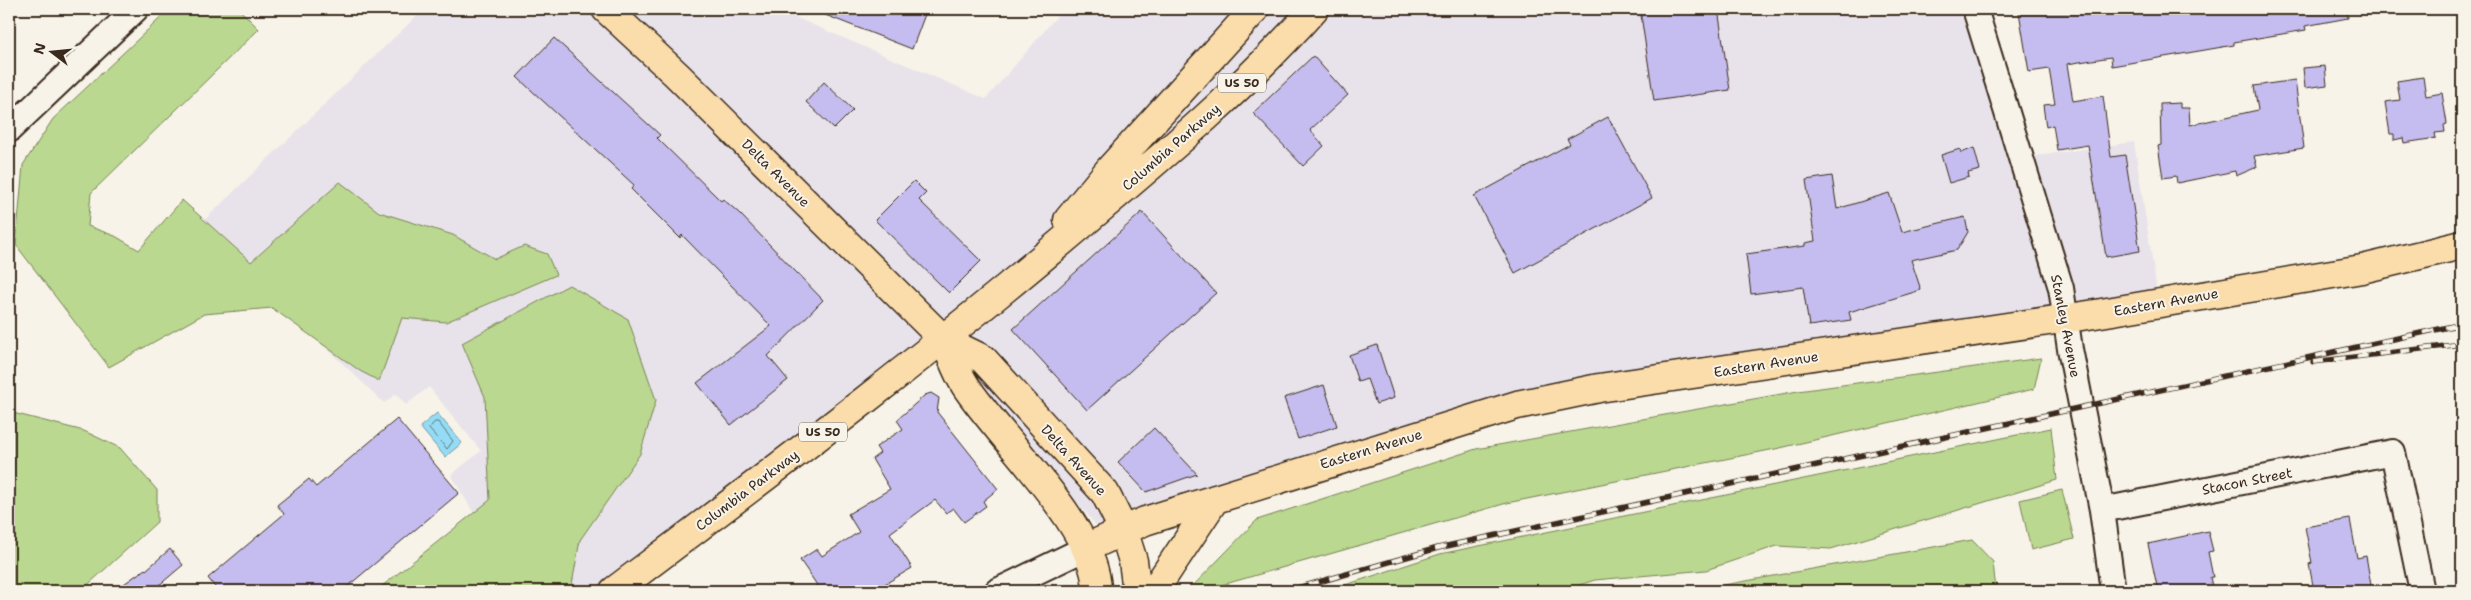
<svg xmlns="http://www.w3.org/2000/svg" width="2471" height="600" font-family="'Shantell Sans',sans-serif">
<rect width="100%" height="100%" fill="#f7f3e8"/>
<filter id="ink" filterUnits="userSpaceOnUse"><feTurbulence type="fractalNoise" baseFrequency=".02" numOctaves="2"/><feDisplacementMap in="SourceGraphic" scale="10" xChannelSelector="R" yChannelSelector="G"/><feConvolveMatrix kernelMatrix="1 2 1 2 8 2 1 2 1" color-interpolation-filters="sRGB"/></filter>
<g filter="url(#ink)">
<!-- built -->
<path fill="#e8e3ea" d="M 424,9 L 776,9 L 986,99 L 1063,9 L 1974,9 L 2021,158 L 2134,142 L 2159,304 L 1511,407 L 1107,539 L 943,339 L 613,591 L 521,591 L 451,475 L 481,451 L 429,387 L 406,405 L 396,394 L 384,403 L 198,226 Z"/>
<!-- green -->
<path fill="#bad890" stroke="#7a8157" d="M 170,9 L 239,9 L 259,29 L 91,193 L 88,226 L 115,236 L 139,250 L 182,200 L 251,262 L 340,182 L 379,212 L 453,235 L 495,259 L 524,246 L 547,254 L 556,275 L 446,322 L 402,318 L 379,381 L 360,371 L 272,308 L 204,314 L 109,367 L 16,245 L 23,165 L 53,119 Z
M 569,285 L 628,319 L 656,400 L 640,454 L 580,540 L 572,584 L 562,591 L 376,591 L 490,500 L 485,397 L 462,343 Z
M 2041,358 L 2034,389 L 1780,448 L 1507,503 L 1201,591 L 1188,591 L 1257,520 L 1476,449 L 1798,391 Z
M 9,412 L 84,431 L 120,448 L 157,490 L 157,522 L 81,591 L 9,591 Z
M 2051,428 L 2057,480 L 1831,549 L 1777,546 L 1706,570 L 1595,580 L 1560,591 L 1327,591 L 1440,554 Z
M 2062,490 L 2074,539 L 2031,550 L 2020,500 Z
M 1972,540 L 1993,562 L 1996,591 L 1691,591 Z"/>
<!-- water -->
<path fill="#94dcf6" stroke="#7095a0" d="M 437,413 L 462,443 L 445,457 L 420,427 Z"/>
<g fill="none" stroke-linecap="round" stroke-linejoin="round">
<!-- shore -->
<path stroke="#5f7174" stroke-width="1" d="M 435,422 L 438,422 L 453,441 L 447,449 L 429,429 Z"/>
</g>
<!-- building -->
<path fill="#c5bdef" stroke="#3b2a1e" d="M 810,9 L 927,9 L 912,49 Z
M 1640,9 L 1718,9 L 1730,90 L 1654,101 Z
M 2039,9 L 2347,9 L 2348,18 L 2305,26 L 2306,30 L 2234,42 L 2234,45 L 2112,66 L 2111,57 L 2067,64 L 2073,101 L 2103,96 L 2111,157 L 2125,155 L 2140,251 L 2106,257 L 2088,145 L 2057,150 L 2053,125 L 2046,127 L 2043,105 L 2055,104 L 2049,69 L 2029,72 L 2019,12 Z
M 554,38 L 660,135 L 657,138 L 721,201 L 723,199 L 739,213 L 823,300 L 768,356 L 788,380 L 731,425 L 697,383 L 771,326 L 682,235 L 680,238 L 631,189 L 634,185 L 517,77 Z
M 1313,56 L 1348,95 L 1310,130 L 1324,146 L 1303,166 L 1253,113 Z
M 2325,66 L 2327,85 L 2305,88 L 2303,68 Z
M 2423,77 L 2426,96 L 2442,93 L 2447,124 L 2444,125 L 2445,132 L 2435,133 L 2436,138 L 2404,143 L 2403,138 L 2394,140 L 2394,134 L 2390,134 L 2385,102 L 2400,100 L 2397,81 Z
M 2295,80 L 2304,148 L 2254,156 L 2257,167 L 2236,176 L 2235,171 L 2177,183 L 2176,176 L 2163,178 L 2158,146 L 2161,145 L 2160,104 L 2180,103 L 2180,108 L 2189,108 L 2190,125 L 2258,110 L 2254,86 Z
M 824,82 L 853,110 L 834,129 L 806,102 Z
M 1608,117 L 1652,198 L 1515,273 L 1474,196 L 1570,144 L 1567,139 Z
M 1974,148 L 1980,170 L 1968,173 L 1969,177 L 1949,183 L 1941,155 L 1960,149 L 1961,153 Z
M 1832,176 L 1837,209 L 1889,193 L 1902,232 L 1965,217 L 1968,232 L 1957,250 L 1911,260 L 1921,290 L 1849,312 L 1851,320 L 1809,326 L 1803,287 L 1751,294 L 1746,254 L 1805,246 L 1805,243 L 1815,241 L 1806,180 Z
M 914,181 L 926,193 L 919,200 L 981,261 L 949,293 L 875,220 Z
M 1142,212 L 1216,293 L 1087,410 L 1013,329 Z
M 1377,345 L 1394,398 L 1376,404 L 1367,379 L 1358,382 L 1349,355 Z
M 1324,385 L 1337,426 L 1298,439 L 1284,398 Z
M 931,393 L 939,398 L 937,412 L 998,489 L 983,501 L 986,506 L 964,522 L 953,508 L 946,513 L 935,500 L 890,533 L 912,568 L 873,591 L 821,591 L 800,560 L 817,549 L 822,556 L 859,532 L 848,514 L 890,489 L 872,459 L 880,453 L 876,447 L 903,429 L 897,420 L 925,395 Z
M 397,419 L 459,493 L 342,591 L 218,591 L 208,578 L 284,514 L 277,505 L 309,479 L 316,487 Z
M 1154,428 L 1197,474 L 1146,492 L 1118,462 Z
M 2350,519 L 2357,558 L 2366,556 L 2372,591 L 2314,591 L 2309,564 L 2312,563 L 2305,527 Z
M 2208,531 L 2213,551 L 2208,552 L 2213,577 L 2210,577 L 2213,591 L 2158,591 L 2148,544 Z
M 170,549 L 183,565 L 157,587 L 160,591 L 114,591 L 145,569 L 146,570 Z"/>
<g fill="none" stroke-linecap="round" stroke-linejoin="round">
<!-- minor casing -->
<g stroke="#3b2a1e" stroke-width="28">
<path id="minor" d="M 1975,9 L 2061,288 L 2070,349 L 2102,510 L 2113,591
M 9,130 L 136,9
M 2102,510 L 2393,452 L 2422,591
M 997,591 L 1086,548"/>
</g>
<!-- major casing -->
<g stroke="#3b2a1e" stroke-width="31">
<path id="major" d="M 606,9 L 677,75 L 944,340 L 983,359 L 1105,493 L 1123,529 L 1133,561 L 1137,591
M 944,340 C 951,354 956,371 965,385 C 1000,439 1097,527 1097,591
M 1086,548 L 1145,521 L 1517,405 L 1599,388 L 2095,314 L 2362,269 L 2462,245
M 1154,591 L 1215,499"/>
</g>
<!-- highway casing -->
<g stroke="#3b2a1e" stroke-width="31">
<path id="highway" d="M 1068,220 L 1109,170 L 1255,9
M 614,591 C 776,469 939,347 1093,215 C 1170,150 1247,85 1314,9"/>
</g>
<!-- minor -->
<use href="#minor" stroke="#f7f3e8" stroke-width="24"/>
<!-- major -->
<use href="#major" stroke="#faddab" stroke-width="28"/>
<!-- highway -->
<use href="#highway" stroke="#faddab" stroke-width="28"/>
<!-- rail casing -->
<g stroke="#3b2a1e" stroke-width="5.5">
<path id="rail" d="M 2313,362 L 2462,344
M 1287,591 L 1438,548 L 2462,324"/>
</g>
<!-- rail -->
<use href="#rail" stroke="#f7f3e8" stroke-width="4" stroke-dasharray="11" stroke-linecap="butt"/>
</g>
</g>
<g text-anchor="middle" stroke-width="4" stroke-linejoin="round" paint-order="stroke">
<!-- shield labels -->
<g fill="#f7f3e8" stroke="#73665b" stroke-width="1">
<rect x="1218" y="73.5" width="48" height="19" rx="4"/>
<rect x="799" y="422.5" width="48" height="19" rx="4"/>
</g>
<g font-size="12" font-weight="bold" fill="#3b2a1e">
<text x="1242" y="87">US 50</text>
<text x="823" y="436">US 50</text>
</g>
<!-- street labels -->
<g font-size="14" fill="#3b2a1e" stroke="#f7f3e8">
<text transform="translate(1171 147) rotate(-41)" y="5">Columbia Parkway</text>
<text transform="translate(776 173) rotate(45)" y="5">Delta Avenue</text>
<text transform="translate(2166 302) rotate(-10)" y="5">Eastern Avenue</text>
<text transform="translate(2066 326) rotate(79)" y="5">Stanley Avenue</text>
<text transform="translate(1766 364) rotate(-9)" y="5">Eastern Avenue</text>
<text transform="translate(1371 449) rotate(-17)" y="5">Eastern Avenue</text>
<text transform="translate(1074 460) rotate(48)" y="5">Delta Avenue</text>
<text transform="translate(2247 481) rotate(-11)" y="5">Stacon Street</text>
<text transform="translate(747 490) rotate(-37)" y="5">Columbia Parkway</text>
</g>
</g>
<!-- margin -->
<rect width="2471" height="600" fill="none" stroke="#f7f3e8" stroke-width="30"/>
<rect x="15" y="15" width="2441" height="570" fill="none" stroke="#3b2a1e" stroke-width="2" filter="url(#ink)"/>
<!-- north arrow -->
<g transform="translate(52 52) rotate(286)" stroke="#f7f3e8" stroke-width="4" paint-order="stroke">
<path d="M0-4L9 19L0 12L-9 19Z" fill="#3b2a1e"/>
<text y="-8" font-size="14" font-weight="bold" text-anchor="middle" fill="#3b2a1e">N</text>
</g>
</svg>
